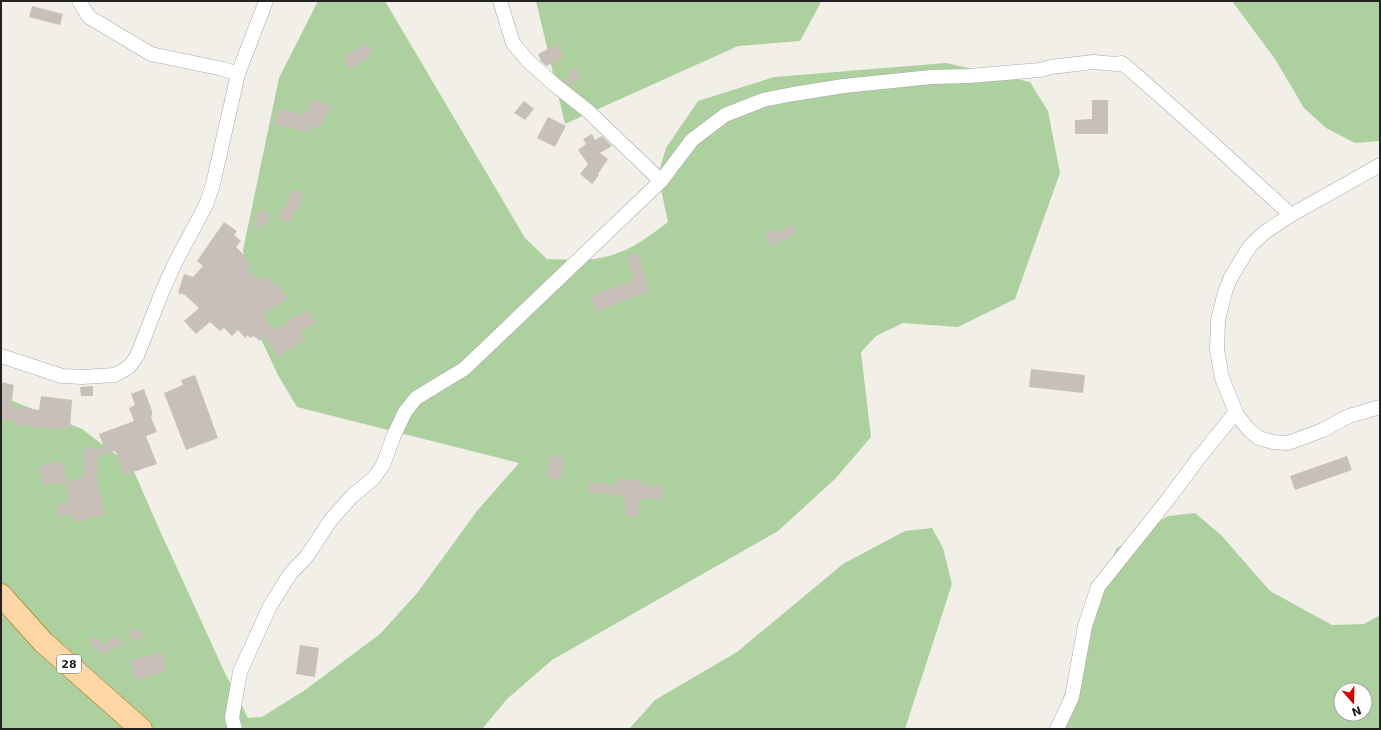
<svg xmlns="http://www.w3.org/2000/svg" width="1381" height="730" font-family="'DejaVu Sans',sans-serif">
<rect width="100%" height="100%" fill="#f2efe9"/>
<!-- forest -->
<path fill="#add19e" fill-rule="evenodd" d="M 318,1 L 385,1 L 525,238 L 547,259 C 562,259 579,261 594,259 C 625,255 644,240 668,222 L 658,175 L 666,148 L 698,101 L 774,77 L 946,63 L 1030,82 L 1048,111 L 1060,173 L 1015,299 L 958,327 L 903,323 L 876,336 L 861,352 L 871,437 L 836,478 L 778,531 L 552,660 L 507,699 L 482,729 L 1,729 L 1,400 L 8,399 L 82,429 L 132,467 L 156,522 L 225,673 L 248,718 L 262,717 L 305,690 L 380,634 L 418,592 L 477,511 L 519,463 L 297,407 L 278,375 L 248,312 L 243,250 L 279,78 Z
M 536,1 L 820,1 L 821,2 L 800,41 L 738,46 L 565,124 Z
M 1232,1 L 1380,1 L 1380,141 L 1355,143 L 1326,128 L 1304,108 L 1275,59 Z
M 1195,513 L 1221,535 L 1270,591 L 1332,625 L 1364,624 L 1380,615 L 1380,729 L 1054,729 L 1069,679 L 1116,549 L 1168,516 ZM 1341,690 L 1365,690 L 1365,714 L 1341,714 Z
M 932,528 L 943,548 L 952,584 L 905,729 L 629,729 L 655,700 L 737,652 L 843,564 L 905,531 Z"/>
<!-- building -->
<path fill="#c7bfb8" d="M 32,6 L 63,14 L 60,25 L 29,17 Z
M 366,43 L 373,55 L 350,69 L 343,57 Z
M 558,44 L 564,57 L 546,66 L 541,61 L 538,54 Z
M 574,66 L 580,80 L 569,85 L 565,82 Z
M 313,98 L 331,107 L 319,129 L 311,125 L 309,132 L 275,124 L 279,108 L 305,115 Z
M 1092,100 L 1108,100 L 1108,134 L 1075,134 L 1075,120 L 1092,119 Z
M 524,101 L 534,109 L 525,120 L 514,113 Z
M 548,117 L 566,126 L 555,147 L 537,138 Z
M 592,134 L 595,140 L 602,136 L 612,146 L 600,153 L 608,159 L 598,174 L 599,175 L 592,184 L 580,174 L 588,164 L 578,150 L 586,144 L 583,139 Z
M 293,189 L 304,194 L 298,210 L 295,209 L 290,222 L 278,218 L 282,208 L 284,209 Z
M 260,209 L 271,214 L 264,228 L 253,224 Z
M 224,222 L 237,231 L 234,235 L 241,241 L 236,247 L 245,256 L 244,257 L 250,264 L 246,267 L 260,281 L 266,275 L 277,287 L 279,286 L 287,298 L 263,315 L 275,330 L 297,316 L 309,310 L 316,324 L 299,332 L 305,340 L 278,357 L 265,336 L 260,341 L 254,336 L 250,338 L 248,335 L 245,338 L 238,330 L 232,336 L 224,328 L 220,331 L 210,322 L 196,334 L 184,321 L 199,308 L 185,295 L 178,293 L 184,274 L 193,277 L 203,266 L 197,261 Z
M 792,225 L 796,235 L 770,246 L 765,233 L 775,229 L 776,232 Z
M 638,252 L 642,266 L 641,266 L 650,291 L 595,312 L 590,296 L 634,280 L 626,256 Z
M 1031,369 L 1085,375 L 1083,393 L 1029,387 Z
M 195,375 L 218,438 L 186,450 L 164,393 L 183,385 L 181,380 Z
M 1,382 L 14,385 L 11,407 L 39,410 L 41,396 L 72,400 L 70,429 L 60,428 L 60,429 L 14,425 L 15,420 L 1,420 Z
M 93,386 L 93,396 L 81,396 L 80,387 Z
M 144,389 L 152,411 L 152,415 L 151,416 L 152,420 L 157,432 L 146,436 L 157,464 L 124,475 L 115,451 L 97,457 L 98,476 L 96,476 L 105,515 L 74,522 L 72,514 L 58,517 L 55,505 L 69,502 L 65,483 L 84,475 L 83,449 L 104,448 L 99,434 L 134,421 L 129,408 L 135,405 L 131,394 Z
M 550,455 L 565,458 L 560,480 L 546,477 Z
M 1347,456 L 1352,470 L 1295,490 L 1290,476 Z
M 61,460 L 68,481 L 58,485 L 57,482 L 44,486 L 37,467 Z
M 618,478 L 643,481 L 642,485 L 663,486 L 663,500 L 640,498 L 637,517 L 625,516 L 626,503 L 624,503 L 624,496 L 588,492 L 590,482 L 617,485 Z
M 132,628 L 144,634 L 136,641 L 128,636 Z
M 114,635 L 123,642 L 119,647 L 97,655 L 100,652 L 89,643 L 95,636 L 106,645 Z
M 300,645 L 319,648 L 315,677 L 296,674 Z
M 162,652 L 167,671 L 135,680 L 130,661 Z"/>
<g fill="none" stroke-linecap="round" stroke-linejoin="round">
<!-- minor casing -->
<g stroke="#a9a9a9" stroke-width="15">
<path id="minor" d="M 79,1 L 89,17 L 151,54 L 223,69 L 238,74
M 500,1 L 513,43 L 528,61 L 555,85 L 588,111 L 661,181
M 1380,165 L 1291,215 L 1265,232 L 1250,246 L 1231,277 L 1225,292 L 1218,320 L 1217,350 L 1222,378 L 1237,415 L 1249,430 L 1259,438 L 1273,442 L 1288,443 L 1323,430 L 1349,416 L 1380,407
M 1,356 L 62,376 L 82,377 L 115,375 L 129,367 L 137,356 L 162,292 L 174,265 L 206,205 L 213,184 L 238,74 L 266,1
M 235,729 L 232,718 L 240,672 L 270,606 L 290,574 L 307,556 L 330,521 L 352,496 L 373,479 L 383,465 L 394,435 L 405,412 L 416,398 L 464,369 L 661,181 L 692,140 L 725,115 L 763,100 L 793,94 L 844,86 L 931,77 L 969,76 L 1040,70 L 1051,67 L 1093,62 L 1116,64 L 1122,63 C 1180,112 1235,164 1291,215
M 1057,729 L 1072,697 L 1085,626 L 1098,587 L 1169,498 L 1198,459 L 1236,412"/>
</g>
<!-- primary casing -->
<g stroke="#a06b00" stroke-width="23">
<path id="primary" d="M 1,595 L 43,642 L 141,729"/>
</g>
<!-- minor -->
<use href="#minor" stroke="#fff" stroke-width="14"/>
<!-- primary -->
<use href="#primary" stroke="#fcd6a4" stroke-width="22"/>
</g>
<g text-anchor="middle" stroke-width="3" stroke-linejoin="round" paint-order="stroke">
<!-- shield labels -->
<rect fill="#fff" stroke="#646464" stroke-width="1" x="57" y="655" width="24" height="18" rx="3"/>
<g font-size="11" font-weight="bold" fill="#222">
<text x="69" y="668">28</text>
</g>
</g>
<!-- border -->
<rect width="1381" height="730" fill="none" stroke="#222222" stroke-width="4"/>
<!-- north arrow -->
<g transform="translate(1353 702) rotate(160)"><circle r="19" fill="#ffffff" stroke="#a7a7a7"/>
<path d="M0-3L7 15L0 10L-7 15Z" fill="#d40000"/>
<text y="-6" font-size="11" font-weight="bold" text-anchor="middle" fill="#222222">N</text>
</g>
</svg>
